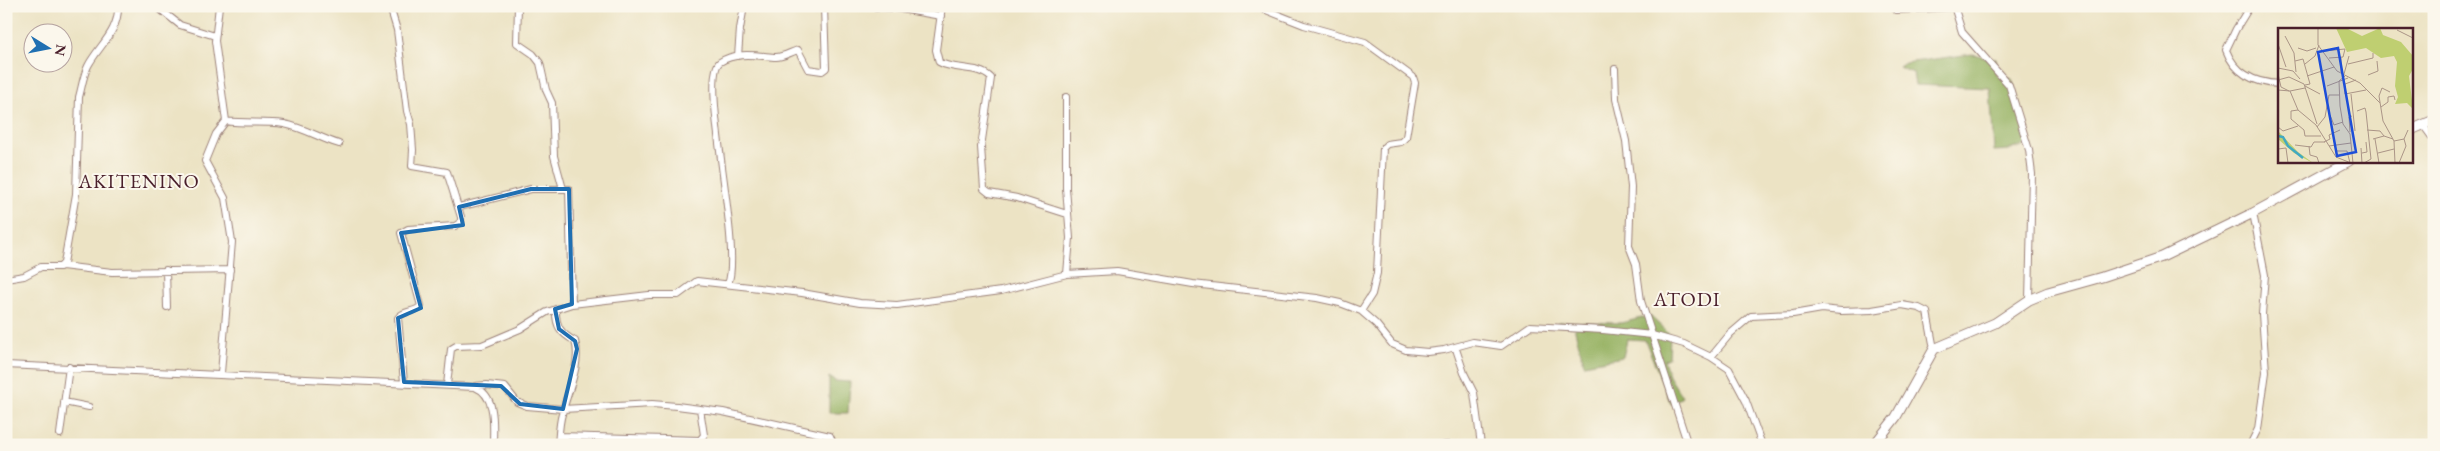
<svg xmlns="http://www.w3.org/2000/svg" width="2440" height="451" font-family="'EB Garamond',serif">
<rect width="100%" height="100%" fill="#fbf7ec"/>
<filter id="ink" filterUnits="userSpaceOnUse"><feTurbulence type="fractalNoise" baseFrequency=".02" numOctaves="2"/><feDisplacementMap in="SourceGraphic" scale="10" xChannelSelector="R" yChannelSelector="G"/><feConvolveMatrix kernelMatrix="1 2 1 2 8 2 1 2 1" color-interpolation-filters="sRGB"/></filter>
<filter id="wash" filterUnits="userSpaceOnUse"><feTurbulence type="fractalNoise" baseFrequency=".0096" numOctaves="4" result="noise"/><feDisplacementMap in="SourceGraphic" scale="20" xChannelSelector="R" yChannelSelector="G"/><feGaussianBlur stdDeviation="1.12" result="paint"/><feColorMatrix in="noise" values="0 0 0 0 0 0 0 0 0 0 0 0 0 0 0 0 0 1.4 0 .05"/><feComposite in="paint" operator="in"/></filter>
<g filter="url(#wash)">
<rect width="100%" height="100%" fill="#ece3c4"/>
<!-- forest -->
<path fill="#97b263" stroke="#706847" d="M 1972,54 L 1996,59 L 1997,75 L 2012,79 L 2029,144 L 2009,150 L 1994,151 L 1990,88 L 1915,85 L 1913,73 L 1899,67 L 1905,63 Z
M 1650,316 L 1670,335 L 1669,358 L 1664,360 L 1669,376 L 1682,397 L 1671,404 L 1645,340 L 1627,339 L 1623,357 L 1584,364 L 1574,326 L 1558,325 L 1558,322 L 1621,323 Z
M 829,377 L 835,381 L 850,382 L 848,413 L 829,413 Z"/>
</g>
<g filter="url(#ink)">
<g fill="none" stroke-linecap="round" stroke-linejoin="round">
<!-- street casing -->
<g stroke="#9b8178" stroke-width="8">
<path id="street" d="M 156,6 L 180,25 L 215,36
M 219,6 L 215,41 L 226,121 L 216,134 L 205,161 L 225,198 L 232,242 L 221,373
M 518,6 L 517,43 L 533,54 L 540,63 L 546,90 L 552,103 L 554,156 L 563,189
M 860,6 L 895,8 L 941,16
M 942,6 L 936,50 L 939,62 C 954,71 979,65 991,78 L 981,147 L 984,189 L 989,193 L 1017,198 L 1067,214
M 1256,6 L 1304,25 L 1365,42 L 1413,77 L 1415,83 L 1406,137 L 1401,142 L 1387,144 L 1383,148 L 1377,273 L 1372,294 L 1361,311
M 1954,6 L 1962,32 L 2009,85 L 2029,150 L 2032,174 L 2029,300
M 2250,6 L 2236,29 L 2226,50 C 2235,74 2254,83 2279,84
M 390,7 L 397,30 L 407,111 L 411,124 L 413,150 L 412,166 L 447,172 L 461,217 L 461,222 L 455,226 L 408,229 L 401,233 L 421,306 C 415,313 403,310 398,318 L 404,382
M 1896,10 L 1955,7
M 738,56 L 740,29 L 744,6
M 1615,69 L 1616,99 L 1626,141 L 1631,187 L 1629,246 L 1636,264 L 1641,301 L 1688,445
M 1066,97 L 1066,188 L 1070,238 L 1067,274
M 226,121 C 245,124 265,121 284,124 C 305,128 319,138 339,144
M 2423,125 L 2434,140
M 459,207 L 531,189 L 569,189 L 572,304
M 62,266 L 112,272 L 230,270
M 166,270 L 167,307
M 6,279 L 24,276 L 41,267 L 60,267 L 64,263 L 76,194 L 79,97 C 82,87 83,76 88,66 C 99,45 119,32 118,6
M 728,284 C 743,248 699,77 720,62 C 736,51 759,56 776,57 C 783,57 791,52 798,50 L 808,69 L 822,71 L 826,68 L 824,6
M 556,309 C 555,326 561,334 575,341 C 582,364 567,392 562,414 C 559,424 559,435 558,445
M 1456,349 L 1464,373 L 1474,393 L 1481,445
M 1711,357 L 1730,334 L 1751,316 L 1793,314 L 1822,309 L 1841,311 L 1872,310 L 1902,305 L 1919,308 L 1927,312 L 1934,349
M 6,365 L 475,387 C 497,396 493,425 493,445
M 447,385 L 451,349 L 456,346 L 482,345 L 494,340 L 520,329 L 547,312 L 572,304 L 649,295 L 678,295 L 697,281 L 802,293 L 860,303 L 897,305 L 1001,291 L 1067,274 L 1117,271 L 1193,284 L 1317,298 L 1340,303 L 1361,311 L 1376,324 L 1392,344 L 1406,350 L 1428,352 L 1444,350 L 1473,342 L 1501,346 L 1530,326 L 1603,330 L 1652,335 L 1684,344 L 1711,357 L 1729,369 L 1746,401 L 1762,445
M 476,386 L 487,385 L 505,387 L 517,402 L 527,406 L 563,409 L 652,404 L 677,406 L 723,412 L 830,436 L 834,445
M 64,402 L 89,407
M 60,434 L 69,367
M 559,436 L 700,440 L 704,435 L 700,409
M 1445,445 L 1462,445
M 2250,445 L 2258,429 L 2266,372 L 2262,314 L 2265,275 L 2253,213"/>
</g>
<!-- secondary casing -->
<g stroke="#9b8178" stroke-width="11">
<path id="secondary" d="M 2411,130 L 2434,120
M 1874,445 L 1896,417 L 1934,349 L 1995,323 L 2029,300 L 2048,292 L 2102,277 L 2162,257 L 2253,213 L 2349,161"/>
</g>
<!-- street -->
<use href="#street" stroke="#fff" stroke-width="6"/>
<!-- secondary -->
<use href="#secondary" stroke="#fff" stroke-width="9"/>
</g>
</g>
<!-- marked area -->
<path fill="none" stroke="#1f6fb2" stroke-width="4" stroke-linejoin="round" d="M 531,189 L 569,189 L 572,304 L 555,309 L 559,329 L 575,341 L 577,349 L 563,409 L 520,404 L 501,386 L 404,382 L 398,318 L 421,308 L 401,233 L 463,225 L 459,207 Z"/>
<g text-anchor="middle" stroke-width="4" stroke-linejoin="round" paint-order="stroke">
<!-- quarter labels -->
<g font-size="20" letter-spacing="1" fill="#4a1f2b" stroke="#fbf7ec">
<text x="139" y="188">AKITENINO</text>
<text x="1687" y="306">ATODI</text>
</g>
</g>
<!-- overview -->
<g transform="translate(2278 28)">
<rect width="135" height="135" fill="#ece3c4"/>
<path d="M 58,0 L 68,0 L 84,8 L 102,0 L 105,7 L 123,14 L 135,28 L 135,41 L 131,48 L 135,81 L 129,75 L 117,76 L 120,69 L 117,58 L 119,34 L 116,28 L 103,30 L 88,20 L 69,24 ZM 0,103 L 20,124 L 35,135 L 16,125 L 0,111 Z" fill="#bfcf71"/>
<path fill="none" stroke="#42a9c2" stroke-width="2.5" d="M 0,108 L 5,109 L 10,118 L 25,130"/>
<path fill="none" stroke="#ab9587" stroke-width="1" d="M 40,0 L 40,17 L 59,43 L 82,55 L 102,75M 119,2 L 135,10M 7,8 L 16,25 L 18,44M 0,16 L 8,39M 20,20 L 29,23 L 38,20M 46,23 L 67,21 L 65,29 L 51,30M 63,29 L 63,44M 17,33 L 25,31 L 32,56 L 27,57M 27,36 L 37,28 L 41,17M 70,36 L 95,30 L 95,25M 0,40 L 15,43 L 22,51M 0,46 L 3,59 L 11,63M 66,46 L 71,28M 90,47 L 100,43 L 99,33M 29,48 L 56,39M 67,48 L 61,53 L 62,78 L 65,96 L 72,106 L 75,135M 0,52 L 11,49 L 26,56 L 39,96M 78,52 L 67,56 L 67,66 L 88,62M 27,58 L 42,66M 49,58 L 70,50M 0,62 L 12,63 L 20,82 L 38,97 L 58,129 L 73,135M 12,63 L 27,60M 112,64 L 104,60 L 101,68 L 105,93 L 116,113 L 117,135M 73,66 L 77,103M 103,79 L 110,74 L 110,69 L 116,68 L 117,72M 20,82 L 13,83 L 13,91 L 26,102 L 27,108 L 43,108M 79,83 L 87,80 L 88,84 L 93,131 L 86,135M 52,87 L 56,97 L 65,94M 0,99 L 5,103 L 20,98M 39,99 L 47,89 L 51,67 L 62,67M 89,102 L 102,103 L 106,108M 72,104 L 71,89 L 74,88M 95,111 L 106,108 L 115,111M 97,111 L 101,135M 116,113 L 126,111 L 130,102M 46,114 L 52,111 L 51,107 L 62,102M 17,117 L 33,119 L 36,114 L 47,114M 31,118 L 32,127 L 39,129 L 41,135M 51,118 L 73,115M 83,120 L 84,135M 0,121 L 8,120 L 10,135M 58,123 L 69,123 L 72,135M 84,125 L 89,124 L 88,114M 100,125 L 116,121M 121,135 L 128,118 L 126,111"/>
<path fill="#1d4ed8" fill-opacity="0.15" stroke="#1d4ed8" stroke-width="2.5" d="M 60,20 L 78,124 L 59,128 L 40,24 Z"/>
<rect width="135" height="135" fill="none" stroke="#4a1f2b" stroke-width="2.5"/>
</g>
<!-- margin -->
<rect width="2440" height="451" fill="none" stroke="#fbf7ec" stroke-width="25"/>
<!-- north arrow -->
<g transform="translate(48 48) rotate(100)"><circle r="24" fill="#fbf7ec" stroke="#b4a19f"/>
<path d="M0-4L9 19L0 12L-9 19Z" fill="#1f6fb2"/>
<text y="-8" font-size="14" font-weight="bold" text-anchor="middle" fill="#4a1f2b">N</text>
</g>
</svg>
